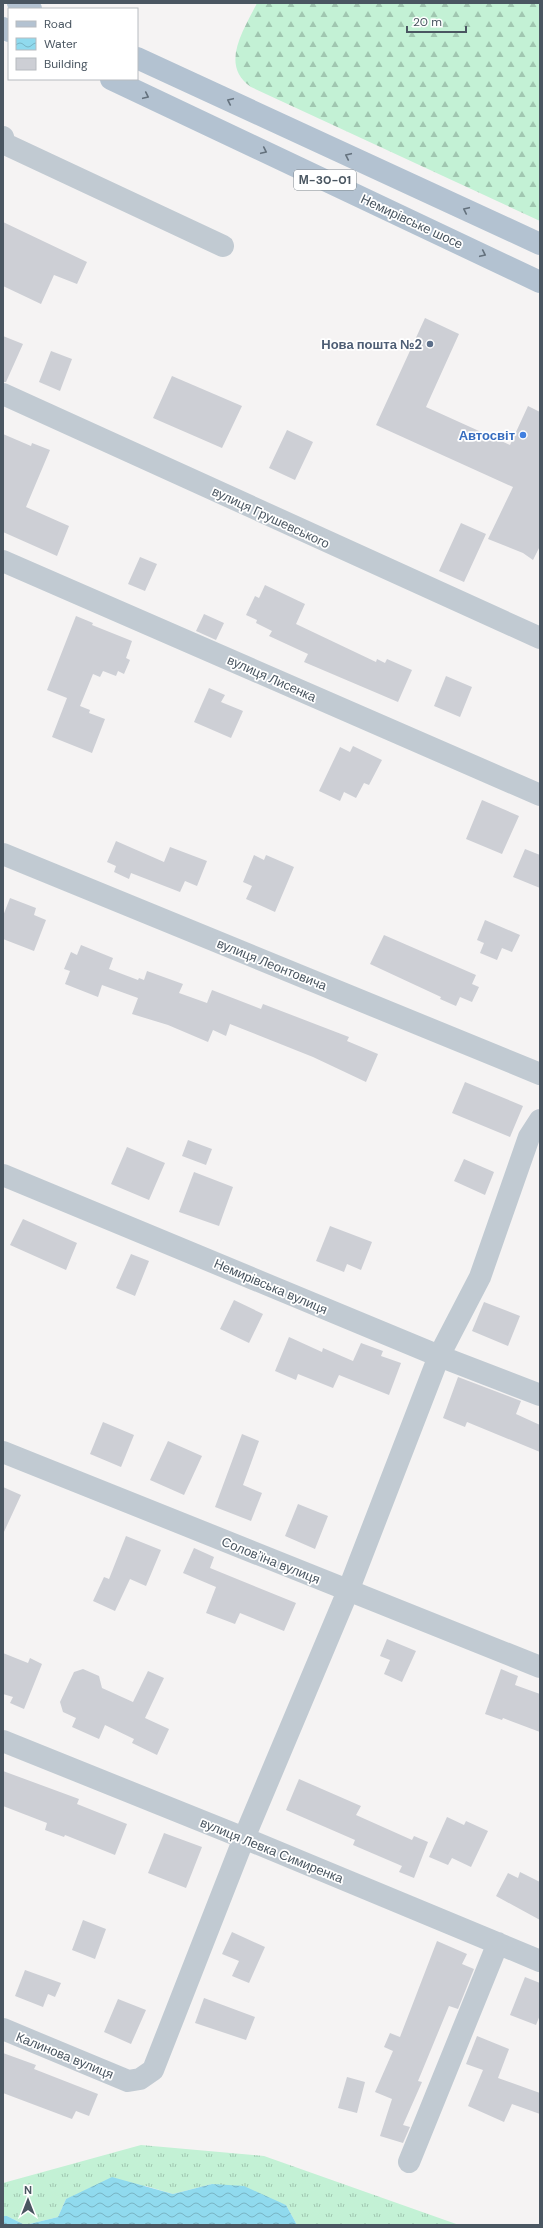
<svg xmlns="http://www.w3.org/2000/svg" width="543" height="2228" font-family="'DM Sans',sans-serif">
<defs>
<pattern id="grass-tufts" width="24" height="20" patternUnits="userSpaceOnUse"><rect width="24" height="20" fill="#c3f1d5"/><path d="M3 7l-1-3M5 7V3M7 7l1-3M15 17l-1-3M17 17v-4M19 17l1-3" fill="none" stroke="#a0c6b0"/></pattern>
<pattern id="forest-firs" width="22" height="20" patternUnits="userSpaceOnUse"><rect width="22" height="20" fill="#c3f1d5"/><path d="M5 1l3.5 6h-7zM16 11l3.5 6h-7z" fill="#a0c6b0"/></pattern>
<pattern id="water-waves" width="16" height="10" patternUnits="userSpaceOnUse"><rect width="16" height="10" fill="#90daee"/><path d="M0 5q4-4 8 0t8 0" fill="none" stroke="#78b4c4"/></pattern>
</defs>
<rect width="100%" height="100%" fill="#f5f3f3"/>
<!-- grass -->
<path fill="url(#grass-tufts)" d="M 141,2145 L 264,2156 L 459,2225 L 297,2225 L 286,2205 L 212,2184 L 173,2194 L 146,2186 L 66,2199 L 58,2217 L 25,2225 L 7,2216 L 3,2216 L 3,2183 Z"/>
<!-- forest -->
<path fill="url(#forest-firs)" d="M 257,3 L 540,3 L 540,221 L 251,87 C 219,65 244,30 257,3 Z"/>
<!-- water -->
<path fill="url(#water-waves)" d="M 112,2177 L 173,2194 L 212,2184 L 244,2186 L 286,2205 L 297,2225 L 3,2225 L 3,2216 L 7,2216 L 25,2225 L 58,2217 L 66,2199 Z"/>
<!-- building -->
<path fill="#cdcfd5" d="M 3,222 L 87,262 L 77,284 L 54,275 L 41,304 L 3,286 Z
M 425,318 L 459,334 L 426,407 L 510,445 L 528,406 L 540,412 L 540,546 L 533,560 L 523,553 L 488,539 L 513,487 L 376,425 Z
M 3,336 L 23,344 L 6,382 L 3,382 Z
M 51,351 L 72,359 L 60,391 L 39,382 Z
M 172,376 L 242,406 L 222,448 L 153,418 Z
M 287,430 L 313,442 L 295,480 L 269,468 Z
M 3,434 L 31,446 L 32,443 L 50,450 L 26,507 L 69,526 L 57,556 L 3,532 Z
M 461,523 L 486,534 L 464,582 L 439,571 Z
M 140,557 L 157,564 L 145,591 L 128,584 Z
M 265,585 L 305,604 L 296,624 L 376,662 L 377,659 L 385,663 L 387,659 L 412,670 L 398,702 L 304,662 L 308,654 L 269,636 L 272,631 L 256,623 L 257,620 L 246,615 L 255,596 L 259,598 Z
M 204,614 L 224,623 L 216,640 L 196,631 Z
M 76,616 L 93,623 L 92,625 L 132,641 L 126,658 L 130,660 L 124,674 L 118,671 L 116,676 L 103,671 L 100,677 L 93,674 L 80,706 L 90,710 L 89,713 L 105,719 L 92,753 L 52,737 L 67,698 L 47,690 Z
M 446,676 L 472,687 L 460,717 L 434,706 Z
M 209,688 L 225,695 L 221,702 L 243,711 L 231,738 L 194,722 Z
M 353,746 L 382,760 L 369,785 L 364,783 L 356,798 L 344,792 L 340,801 L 319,791 L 340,747 L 350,752 Z
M 482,800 L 519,816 L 502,854 L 466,839 Z
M 116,841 L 164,862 L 170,847 L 207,861 L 197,886 L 185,881 L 180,892 L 131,873 L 129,879 L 114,872 L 116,866 L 107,862 Z
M 525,849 L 540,855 L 540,888 L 513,877 Z
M 254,855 L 264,860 L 266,855 L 294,867 L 275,912 L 246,899 L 252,886 L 243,882 Z
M 10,898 L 36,908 L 34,915 L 46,920 L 34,951 L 3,939 L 3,916 Z
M 485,920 L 520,935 L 512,952 L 502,948 L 497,960 L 480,953 L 484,943 L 477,940 Z
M 384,935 L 476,975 L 472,984 L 479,987 L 472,1002 L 460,997 L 456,1006 L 440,999 L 441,997 L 370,964 Z
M 81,945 L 113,958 L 109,969 L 138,980 L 139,978 L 144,980 L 147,971 L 183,984 L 179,993 L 207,1003 L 212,990 L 261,1009 L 263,1004 L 349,1037 L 347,1041 L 378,1054 L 366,1082 L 313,1057 L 230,1024 L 226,1036 L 213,1030 L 208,1042 L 168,1025 L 132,1014 L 138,998 L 102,985 L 98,997 L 65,984 L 70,971 L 64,969 L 71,952 L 77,955 Z
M 465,1082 L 523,1106 L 510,1137 L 452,1113 Z
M 188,1140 L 212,1149 L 206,1165 L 182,1156 Z
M 127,1147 L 165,1163 L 149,1200 L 111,1184 Z
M 464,1159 L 494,1172 L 485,1195 L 454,1181 Z
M 194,1172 L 233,1187 L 219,1226 L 179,1212 Z
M 23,1219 L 77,1243 L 66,1270 L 10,1245 Z
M 330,1226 L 372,1242 L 361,1270 L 347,1264 L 344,1272 L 316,1261 Z
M 131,1254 L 149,1261 L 135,1296 L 116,1288 Z
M 234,1300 L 263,1314 L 249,1343 L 220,1329 Z
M 484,1302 L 520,1316 L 508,1346 L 472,1331 Z
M 289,1337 L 322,1352 L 323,1348 L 353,1361 L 361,1343 L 383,1351 L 381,1356 L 401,1363 L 389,1395 L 339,1375 L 333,1388 L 298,1374 L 296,1380 L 275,1371 Z
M 458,1377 L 521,1401 L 516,1414 L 540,1425 L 540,1452 L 467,1422 L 465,1427 L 443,1418 Z
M 103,1422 L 134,1435 L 121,1467 L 90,1454 Z
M 242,1434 L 259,1441 L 243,1485 L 262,1493 L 251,1521 L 215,1507 Z
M 168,1441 L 202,1456 L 184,1495 L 150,1480 Z
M 3,1487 L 21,1495 L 3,1534 Z
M 298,1504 L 328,1516 L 315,1549 L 285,1536 Z
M 126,1536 L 161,1550 L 146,1586 L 130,1579 L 115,1611 L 93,1601 L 104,1577 L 109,1579 Z
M 194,1548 L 214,1557 L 210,1568 L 296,1603 L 284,1631 L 240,1613 L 235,1624 L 206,1613 L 216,1587 L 183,1573 Z
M 387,1639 L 416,1651 L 402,1682 L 384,1674 L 390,1660 L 380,1656 Z
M 3,1653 L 28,1663 L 30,1658 L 42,1664 L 24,1709 L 10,1703 L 13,1697 L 3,1694 Z
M 83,1669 L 99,1676 L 102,1688 L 133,1702 L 148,1671 L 164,1678 L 145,1718 L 169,1729 L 157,1755 L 132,1743 L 134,1739 L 105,1725 L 99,1739 L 72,1727 L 76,1718 L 63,1712 L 60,1702 L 74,1672 Z
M 501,1669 L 518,1676 L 515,1685 L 540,1694 L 540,1732 L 503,1718 L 502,1720 L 485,1714 Z
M 3,1771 L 79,1799 L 77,1804 L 127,1824 L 115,1855 L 65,1835 L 64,1837 L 45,1830 L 47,1823 L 3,1806 Z
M 299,1779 L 361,1806 L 356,1815 L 412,1840 L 414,1836 L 428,1842 L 414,1878 L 399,1872 L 402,1866 L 353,1845 L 355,1840 L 286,1810 Z
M 447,1817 L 464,1825 L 466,1821 L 488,1831 L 471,1867 L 452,1858 L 448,1865 L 429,1857 Z
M 164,1833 L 202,1847 L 186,1888 L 148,1873 Z
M 520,1872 L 540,1882 L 540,1920 L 496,1896 L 508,1873 L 518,1878 Z
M 83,1920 L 106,1929 L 95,1959 L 72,1950 Z
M 232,1932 L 265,1947 L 249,1983 L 232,1976 L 239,1961 L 222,1954 Z
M 437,1941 L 467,1954 L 462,1964 L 474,1969 L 458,2009 L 449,2006 L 418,2081 L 422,2082 L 403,2125 L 410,2127 L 403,2143 L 380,2136 L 392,2099 L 375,2092 L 393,2051 L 384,2047 L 390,2033 L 400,2037 Z
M 25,1970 L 61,1983 L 55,1997 L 48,1994 L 43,2007 L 15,1996 Z
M 525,1977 L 540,1983 L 540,2015 L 536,2025 L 510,2015 Z
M 204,1998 L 255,2017 L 246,2040 L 195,2023 Z
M 118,1999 L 146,2010 L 131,2044 L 104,2032 Z
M 477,2036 L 509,2049 L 498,2078 L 540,2093 L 540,2114 L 512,2104 L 504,2122 L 468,2106 L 483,2070 L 466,2064 Z
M 3,2053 L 36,2065 L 34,2069 L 98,2094 L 89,2116 L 76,2111 L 72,2119 L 3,2093 Z
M 347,2077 L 365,2082 L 357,2113 L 338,2108 Z"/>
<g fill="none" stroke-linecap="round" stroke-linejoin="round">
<!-- minor -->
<path stroke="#c1cad2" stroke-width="22" d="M 3,137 L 5,144 L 223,246
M 3,394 L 540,638
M 3,561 L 540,795
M 3,854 L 540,1074
M 3,1175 L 439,1356 L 540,1395
M 3,1452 L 540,1667
M 3,1741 L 244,1838 L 540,1961
M 3,2029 L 128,2081 L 140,2079 L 153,2070 L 244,1838 L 348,1591 L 439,1356 L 480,1277 L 529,1137 L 540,1120
M 409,2162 L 498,1943"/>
<!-- major -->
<path stroke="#b3c2d1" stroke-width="22" d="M 18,3 L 31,9
M 3,28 L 9,31
M 137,58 L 540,244
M 111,79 L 540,282"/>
</g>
<!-- one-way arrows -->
<defs><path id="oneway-chevron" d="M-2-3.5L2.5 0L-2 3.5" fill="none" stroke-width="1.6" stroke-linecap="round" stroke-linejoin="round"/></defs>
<g stroke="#64717d">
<use href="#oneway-chevron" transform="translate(146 96) rotate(25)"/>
<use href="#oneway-chevron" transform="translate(230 101) rotate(-155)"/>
<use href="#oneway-chevron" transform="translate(264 151) rotate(25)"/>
<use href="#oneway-chevron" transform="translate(348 156) rotate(-155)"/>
<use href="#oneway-chevron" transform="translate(466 210) rotate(-155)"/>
<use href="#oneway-chevron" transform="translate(483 254) rotate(25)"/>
</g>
<!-- markers -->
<circle fill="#5c6f8a" stroke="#fff" stroke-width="1.5" cx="430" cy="344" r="4"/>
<circle fill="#3f7fe0" stroke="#fff" stroke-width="1.5" cx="523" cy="435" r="4"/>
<g text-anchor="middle" stroke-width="3.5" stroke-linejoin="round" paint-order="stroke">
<!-- shield labels -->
<rect fill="#fff" stroke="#808990" stroke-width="1" x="294" y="170" width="62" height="20" rx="3"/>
<g font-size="12" font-weight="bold" fill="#4a5661">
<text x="325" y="184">М-30-01</text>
</g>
<!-- street labels -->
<g font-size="13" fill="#4a5661" stroke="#fff">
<text transform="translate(412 221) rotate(25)" y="5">Немирівське шосе</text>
<text transform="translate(271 517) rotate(25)" y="5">вулиця Грушевського</text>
<text transform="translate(272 678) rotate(24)" y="5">вулиця Лисенка</text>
<text transform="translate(272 964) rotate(22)" y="5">вулиця Леонтовича</text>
<text transform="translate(271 1286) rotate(23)" y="5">Немирівська вулиця</text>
<text transform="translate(271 1560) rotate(22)" y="5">Соловʼїна вулиця</text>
<text transform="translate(272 1850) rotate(22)" y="5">вулиця Левка Симиренка</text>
<text transform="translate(65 2055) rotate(22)" y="5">Калинова вулиця</text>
</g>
<!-- service labels -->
<g font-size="13" font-weight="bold" fill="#4e5e75" stroke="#fff" text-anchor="end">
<text x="422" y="349">Нова пошта №2</text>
</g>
<!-- shop labels -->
<g font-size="13" font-weight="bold" fill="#366cbe" stroke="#fff" text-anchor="end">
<text x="515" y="440">Автосвіт</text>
</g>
</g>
<!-- border -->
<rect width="543" height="2228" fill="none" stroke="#4a5661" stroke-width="8"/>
<!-- legend -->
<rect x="8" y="8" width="130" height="72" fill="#ffffff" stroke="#b7bbc0"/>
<rect x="16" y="21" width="20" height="6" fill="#b3c2d1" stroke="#b7bbc0"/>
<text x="44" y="28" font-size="12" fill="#4a5661">Road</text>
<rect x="16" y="38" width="20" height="12" fill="url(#water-waves)" stroke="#b7bbc0"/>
<text x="44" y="48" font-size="12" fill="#4a5661">Water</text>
<rect x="16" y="58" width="20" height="12" fill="#cdcfd5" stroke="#b7bbc0"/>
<text x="44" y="68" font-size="12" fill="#4a5661">Building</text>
<!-- north arrow -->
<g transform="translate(28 2200)" stroke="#ffffff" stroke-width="3" paint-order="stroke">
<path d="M0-3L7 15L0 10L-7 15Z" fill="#4a5661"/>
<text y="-6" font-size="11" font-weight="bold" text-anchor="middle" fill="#4a5661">N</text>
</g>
<!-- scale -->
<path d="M407 26v6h59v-6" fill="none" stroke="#4a5661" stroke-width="2"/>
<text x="413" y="26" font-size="12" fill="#4a5661" stroke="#ffffff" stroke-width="3" paint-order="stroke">20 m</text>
</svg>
